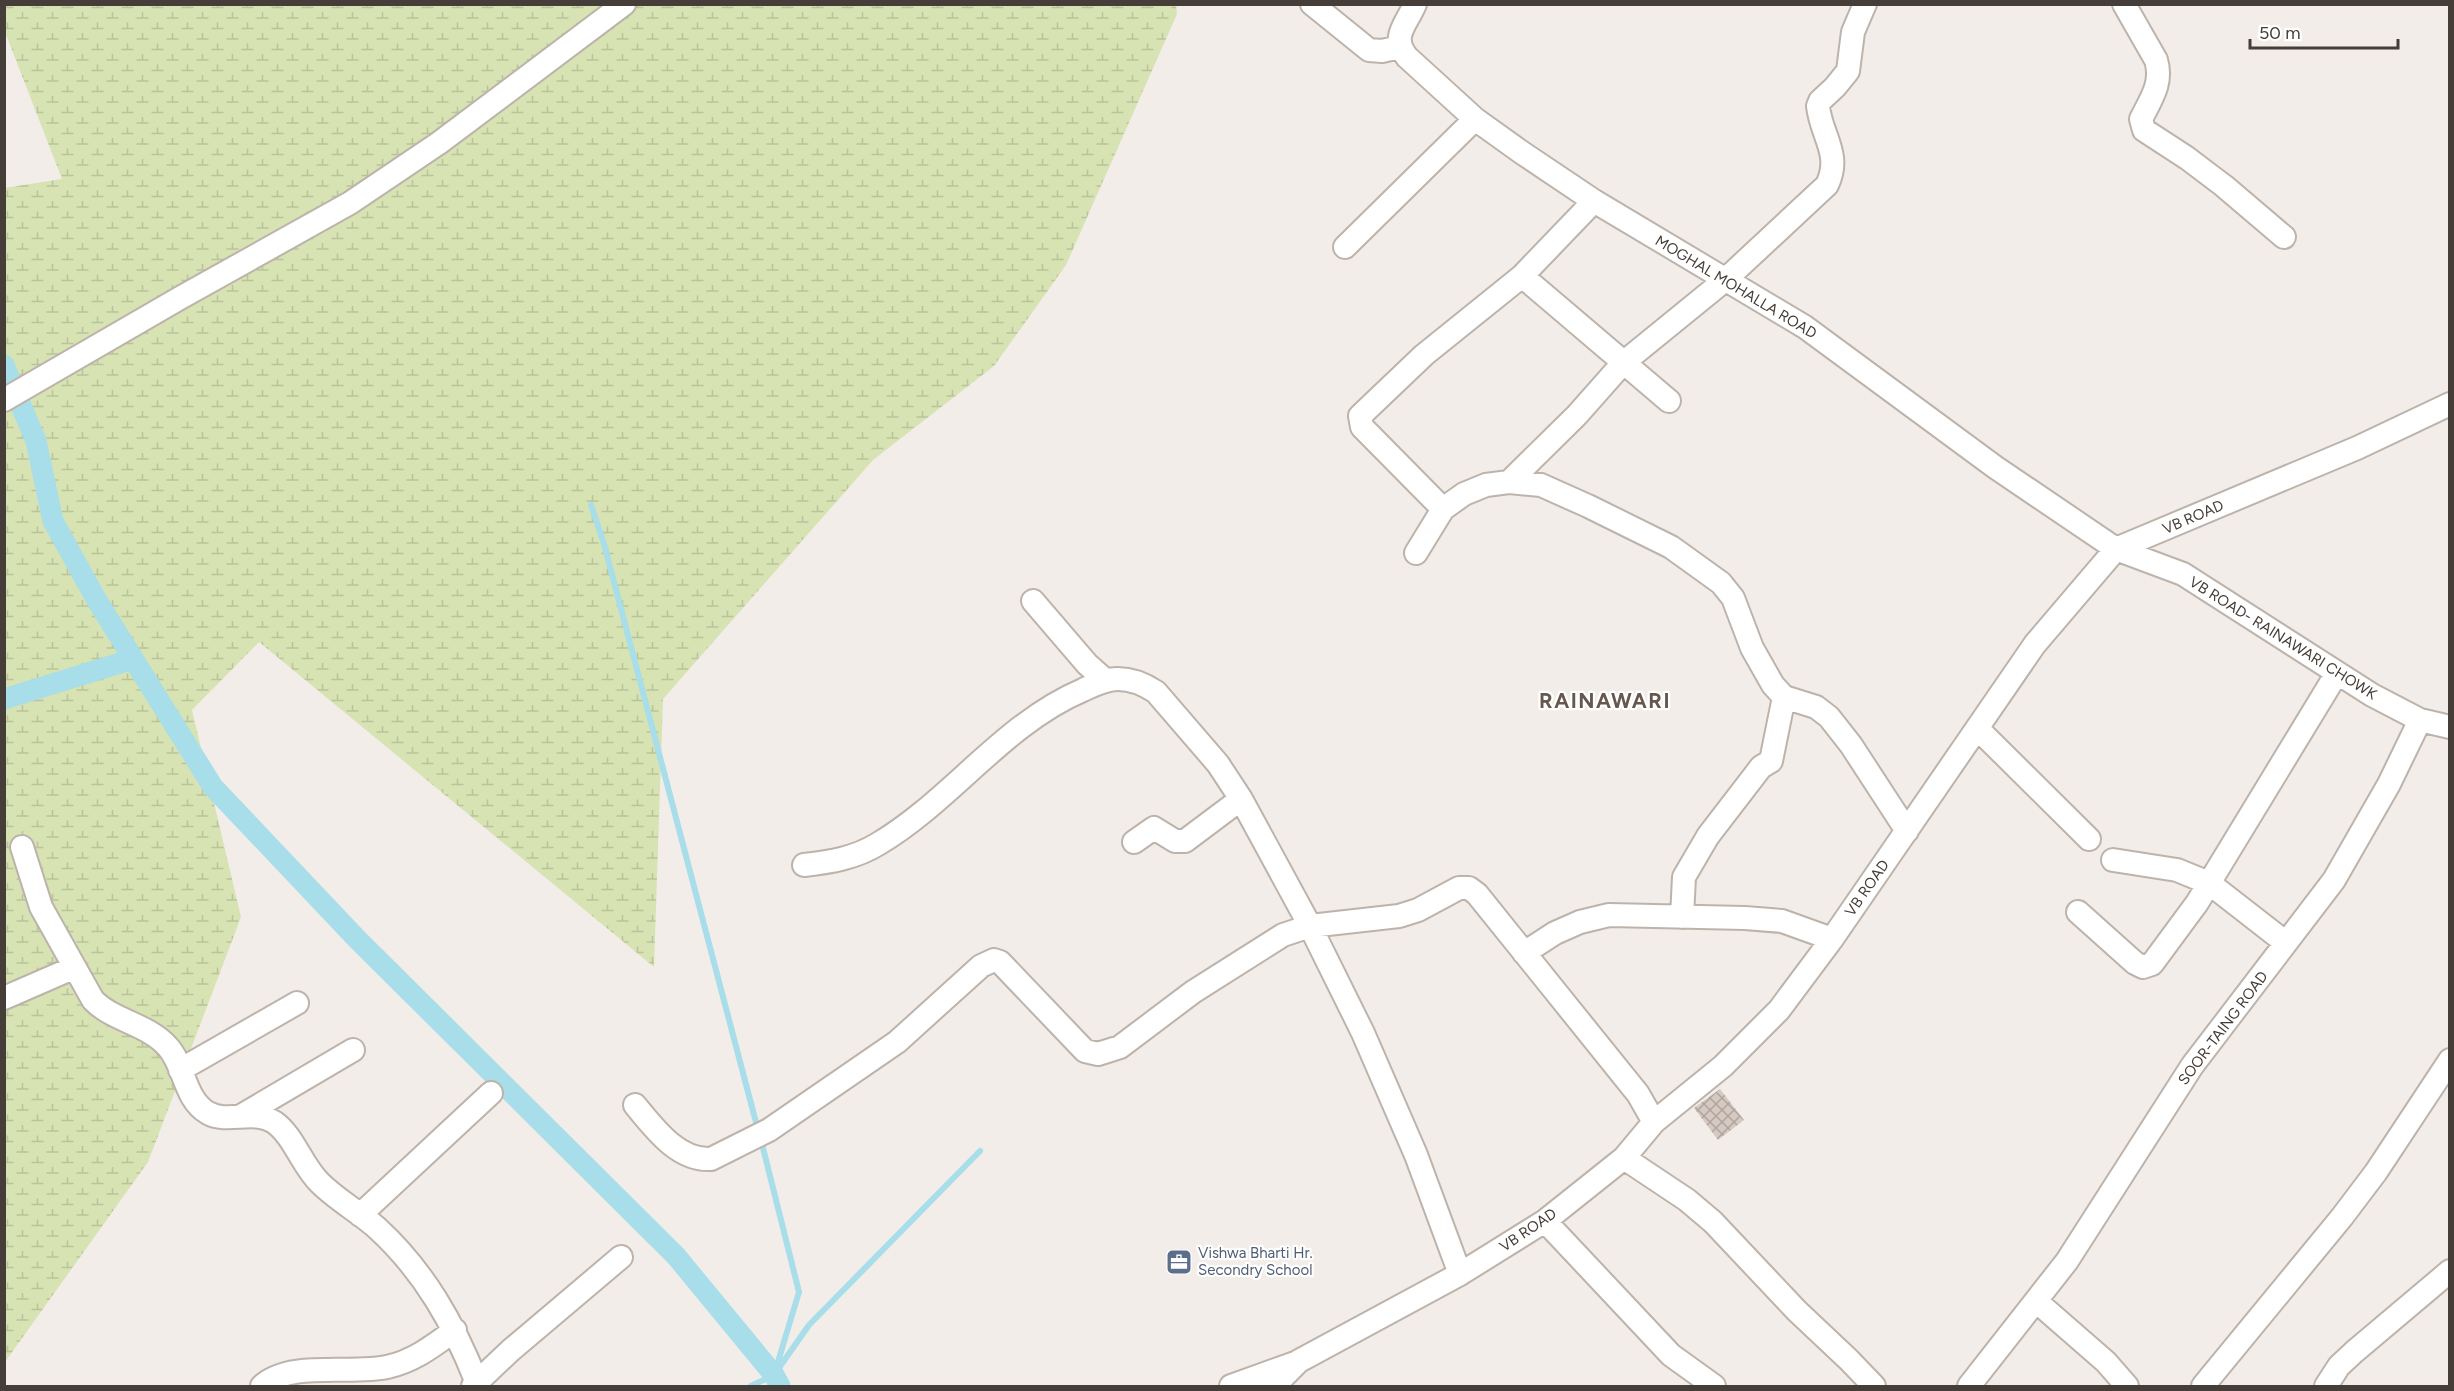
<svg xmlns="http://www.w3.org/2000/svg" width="2454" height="1391" font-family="Figtree,sans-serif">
<defs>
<pattern id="wetland-marsh" width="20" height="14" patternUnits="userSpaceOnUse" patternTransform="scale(1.5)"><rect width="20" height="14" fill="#d7e3b3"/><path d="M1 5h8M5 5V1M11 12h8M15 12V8" fill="none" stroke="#bac49b"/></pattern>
<pattern id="building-cross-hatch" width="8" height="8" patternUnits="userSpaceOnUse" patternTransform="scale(1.5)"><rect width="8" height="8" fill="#d6c9c1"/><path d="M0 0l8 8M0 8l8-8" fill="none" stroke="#afa49e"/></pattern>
</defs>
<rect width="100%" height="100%" fill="#f2ede8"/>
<!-- wetland -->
<path fill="url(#wetland-marsh)" d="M 5,5 L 1176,5 L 1177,14 L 1066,265 L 994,366 L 873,460 L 663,699 L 654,967 L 259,642 L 192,710 L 241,917 L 148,1162 L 5,1362 L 4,188 L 62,179 L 5,32 Z"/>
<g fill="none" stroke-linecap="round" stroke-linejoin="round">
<!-- stream -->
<path stroke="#a8ddea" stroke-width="6" d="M 591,505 L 604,544 L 758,1130
M 761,1140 L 799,1292 L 774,1375
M 751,1386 L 774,1375 L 809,1325 L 980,1151"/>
<!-- canal -->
<path stroke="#a8ddea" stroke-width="21" d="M 4,365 L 36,441 L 53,521 L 96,599 L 213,787 L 357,939 L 676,1256 L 774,1375 L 780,1386
M 4,699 L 133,659"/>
</g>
<!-- building -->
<path fill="url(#building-cross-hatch)" d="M 1720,1089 L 1744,1120 L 1718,1140 L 1694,1108 Z"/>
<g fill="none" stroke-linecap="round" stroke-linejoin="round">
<!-- street casing -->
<g stroke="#bdb3ab" stroke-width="26">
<path id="street" d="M 1312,4 L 1369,50 L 1382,51 L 1399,47
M 1415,4 C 1405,27 1391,36 1407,57 L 1475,119 L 1521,152 L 1594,201 L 1805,327 L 1995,467 L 2116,549 L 2183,574 L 2372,695 L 2420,720 L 2450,727
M 2124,4 L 2156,60 C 2163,83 2151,99 2141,119 L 2144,130 L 2187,158 L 2224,186 L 2284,237
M 1345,247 L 1475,119
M 1522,276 L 1669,401
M 4,400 L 180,298 L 350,203 L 439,143 L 624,4
M 1509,482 L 1541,485 L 1588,506 L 1671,547 L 1721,583 L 1733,598 L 1752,648 L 1773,685 L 1784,697 L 1816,707 L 1829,717 L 1851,745 L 1907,831
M 1443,509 L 1362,427 L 1360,416 L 1424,355 L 1522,276 L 1594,201
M 1416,553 L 1443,509 L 1464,494 L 1486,485 L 1509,482 L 1577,415 L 1623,363 L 1725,280 L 1827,185 C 1842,154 1821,136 1818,106 L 1820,101 L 1835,87 L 1848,71 L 1853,32 L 1865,4
M 1033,601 L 1087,664 L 1105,680
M 1978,729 L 2089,839
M 1134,842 L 1154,828 L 1175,841 L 1185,841 L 1241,799
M 22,847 L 41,907 L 93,1000 C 113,1021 148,1024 168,1047 C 185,1066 184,1099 208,1113 C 228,1124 253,1109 274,1122 C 294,1136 302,1166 320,1183 C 337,1200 359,1212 377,1228 C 424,1271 454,1324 477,1383
M 2113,860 L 2177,870 L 2209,883 L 2286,943
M 804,865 C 831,862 855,858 878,844 C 952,800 1003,724 1083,690 C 1094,685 1105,679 1118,679 C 1132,679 1144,684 1156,692 L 1218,764 L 1241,799 L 1310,926 L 1363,1033 L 1416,1155 L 1460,1274
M 2078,912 L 2135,963 L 2143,967 L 2152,964 L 2197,903 L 2337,673
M 1682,917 L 1684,877 L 1708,836 L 1761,767 L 1771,761 L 1784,697
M 1524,953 L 1555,933 L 1580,922 L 1609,915 L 1745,918 L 1782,921 L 1832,939
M 4,998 L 73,968
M 180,1070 L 297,1003
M 635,1105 C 654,1128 678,1161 711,1159 L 769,1130 L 897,1042 L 981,966 L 994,960 L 1000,962 L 1085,1051 L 1098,1054 L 1120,1047 L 1193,992 L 1283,935 L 1310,926 L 1399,916 L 1418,910 L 1459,888 L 1469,888 L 1477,894 L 1638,1094 L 1654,1122
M 241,1116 L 353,1050
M 1624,1158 L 1687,1200 L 1713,1222 L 1797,1311 L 1849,1360 L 1874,1386
M 360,1215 L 491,1093
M 1545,1221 L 1671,1355 L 1714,1386
M 2036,1301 L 2106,1362 L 2127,1386
M 262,1386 C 290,1360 351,1375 387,1367 C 414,1361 433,1346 455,1330
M 473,1386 L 511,1350 L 621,1257
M 1231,1386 L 1295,1363
M 1274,1386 L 1299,1361 L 1460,1274 L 1545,1221 L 1624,1158 L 1654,1122 L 1723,1066 L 1779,1010 L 1832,939 L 2035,644 L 2116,549 L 2357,448 L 2450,404
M 1969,1386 L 2067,1261 L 2192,1066 L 2334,880 L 2389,784 L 2420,720
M 2203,1386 L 2342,1217 L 2376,1172 L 2450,1060
M 2326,1386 L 2339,1366 L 2354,1352 L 2450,1271"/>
</g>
<!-- street -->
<use href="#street" stroke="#fff" stroke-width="22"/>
</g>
<!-- icons -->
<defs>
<g id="office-square" transform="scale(1.35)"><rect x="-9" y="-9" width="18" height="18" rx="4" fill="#5c6f8a" stroke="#fff"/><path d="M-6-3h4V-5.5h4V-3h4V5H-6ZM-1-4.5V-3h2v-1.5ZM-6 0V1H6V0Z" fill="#fff"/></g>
</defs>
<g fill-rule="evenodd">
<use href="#office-square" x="1179" y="1262"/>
</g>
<g text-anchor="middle" stroke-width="4.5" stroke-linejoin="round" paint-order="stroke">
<!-- street labels -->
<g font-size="15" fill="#453d37" stroke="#fff">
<text transform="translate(1736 287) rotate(31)" y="5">MOGHAL MOHALLA ROAD</text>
<text transform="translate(2193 517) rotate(-23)" y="5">VB ROAD</text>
<text transform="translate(2283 638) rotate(32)" y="5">VB ROAD- RAINAWARI CHOWK</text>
<text transform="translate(1867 888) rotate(-55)" y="5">VB ROAD</text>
<text transform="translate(2223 1028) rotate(-53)" y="5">SOOR-TAING ROAD</text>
<text transform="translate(1528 1230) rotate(-34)" y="5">VB ROAD</text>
</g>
<!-- service labels -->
<g font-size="15" fill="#4e5e75" stroke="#fff" text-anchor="start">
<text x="1198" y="1258">Vishwa Bharti Hr.<tspan x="1198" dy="17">Secondry School</tspan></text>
</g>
<!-- district labels -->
<g font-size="21" font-weight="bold" letter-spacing="1.5" fill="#67584f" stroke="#fff">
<text x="1605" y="708">RAINAWARI</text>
</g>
</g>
<!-- border -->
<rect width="2454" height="1391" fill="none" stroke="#453d37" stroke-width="12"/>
<!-- scale -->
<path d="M2250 39v9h148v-9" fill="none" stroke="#453d37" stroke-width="3"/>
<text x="2259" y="39" font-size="18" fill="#453d37" stroke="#ffffff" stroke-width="4.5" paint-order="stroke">50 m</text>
</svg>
